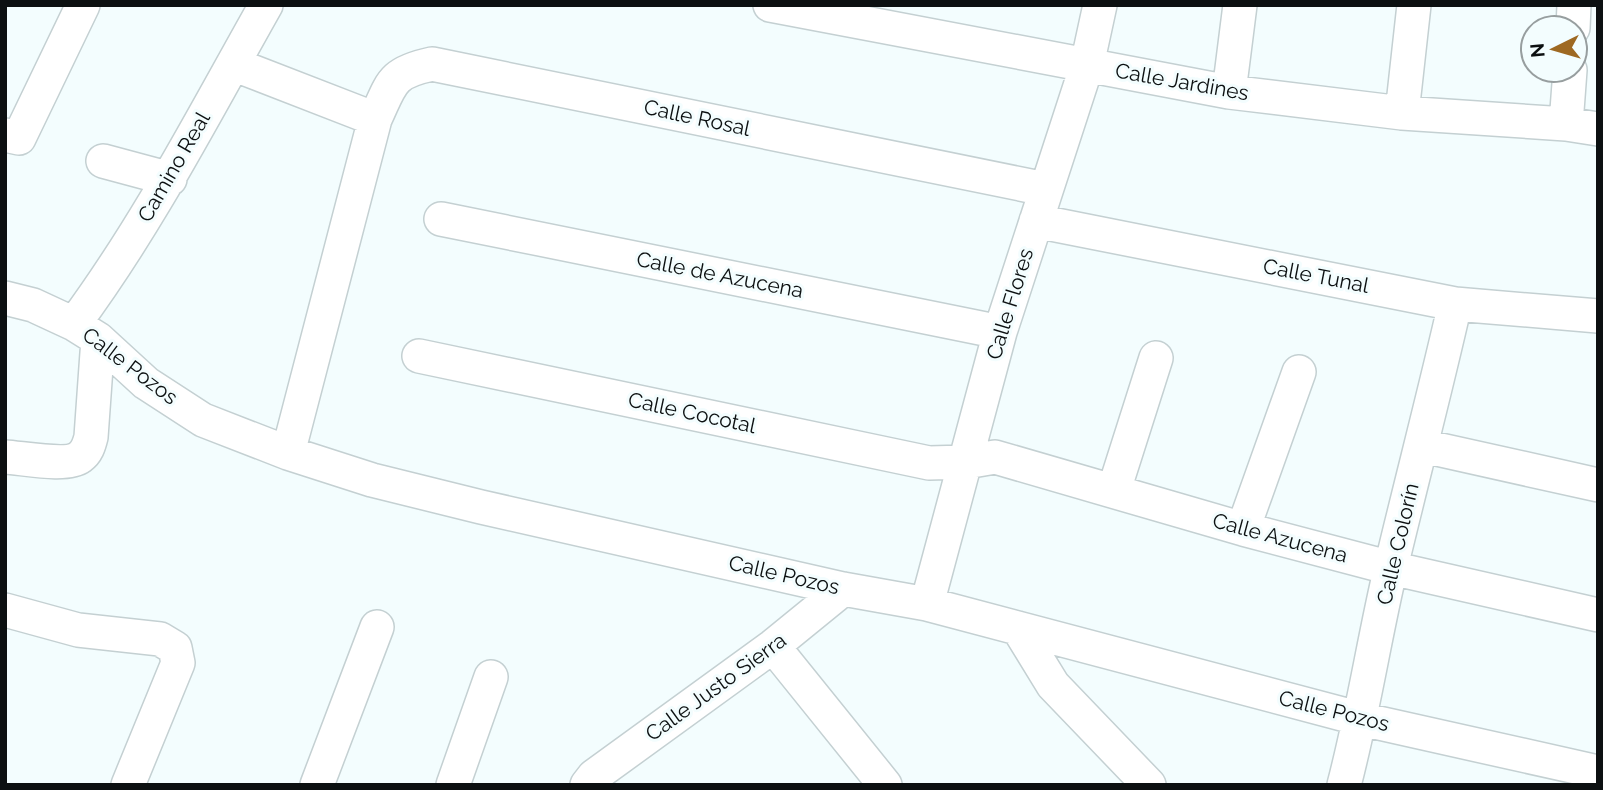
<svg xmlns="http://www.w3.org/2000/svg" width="1603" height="790" font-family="Raleway,sans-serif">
<rect width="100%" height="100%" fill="#f3fdfe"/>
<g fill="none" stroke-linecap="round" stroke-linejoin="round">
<!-- minor casing -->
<g stroke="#c4d0d2" stroke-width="36">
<path id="minor" d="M 770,5 L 1229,92 L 1402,113 L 1566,124 L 1598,129
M 1573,28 L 1574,5
M 233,64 L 375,119
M 1229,92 L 1240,5
M 1402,113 L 1414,5
M 1566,124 L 1570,70
M 5,135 L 19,138 L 83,5
M 103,161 L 170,179
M 441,219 L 1000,332
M 1036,221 L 1455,304 L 1598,316
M 5,298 L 33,305 L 74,324 L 98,339 L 146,383 L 203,420 L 288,453 L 372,480 L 481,507 L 843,589 L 927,604 L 1361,719 L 1598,772
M 74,324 C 148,224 205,113 266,5
M 419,356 L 929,463 L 966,462 L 995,457 L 1243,529 L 1391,568 L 1598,615
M 1423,446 L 1598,485
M 288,453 L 375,119 C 392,83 390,73 432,64 L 1045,189
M 5,457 C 23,458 67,467 80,457 C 87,452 89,445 91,437 L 98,339
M 1114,490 L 1156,358
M 1243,529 L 1299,372
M 927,604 L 1000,332 L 1087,65 L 1100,5
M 5,610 L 78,630 L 160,639 L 175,648 L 178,663 L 128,785
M 1018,628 L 1053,685 L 1149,785
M 773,646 L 885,785
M 317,785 L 377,627
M 453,785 L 491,677
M 587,785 L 594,776 L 773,646 L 843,589
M 1344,785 C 1363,713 1374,639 1391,567 C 1412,479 1435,392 1455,304"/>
</g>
<!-- minor -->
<use href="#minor" stroke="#fff" stroke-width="33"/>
</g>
<g text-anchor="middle" stroke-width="6" stroke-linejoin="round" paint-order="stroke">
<!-- street labels -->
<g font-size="21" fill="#0c1011" stroke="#f3fdfe">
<text transform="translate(1182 82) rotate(10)" y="7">Calle Jardines</text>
<text transform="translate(697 118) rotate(12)" y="7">Calle Rosal</text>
<text transform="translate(174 167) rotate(-60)" y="7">Camino Real</text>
<text transform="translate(720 275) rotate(11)" y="7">Calle de Azucena</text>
<text transform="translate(1316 276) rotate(11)" y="7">Calle Tunal</text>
<text transform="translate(1010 304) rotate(-73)" y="7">Calle Flores</text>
<text transform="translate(130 366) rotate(37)" y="7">Calle Pozos</text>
<text transform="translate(692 413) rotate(12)" y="7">Calle Cocotal</text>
<text transform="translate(1280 538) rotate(15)" y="7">Calle Azucena</text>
<text transform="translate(1398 544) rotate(-77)" y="7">Calle Colorín</text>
<text transform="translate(784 575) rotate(13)" y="7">Calle Pozos</text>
<text transform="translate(716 687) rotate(-36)" y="7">Calle Justo Sierra</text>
<text transform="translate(1334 711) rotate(14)" y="7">Calle Pozos</text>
</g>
</g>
<!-- border -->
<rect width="1603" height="790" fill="none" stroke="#0c1011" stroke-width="14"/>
<!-- north arrow -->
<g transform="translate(1554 49) rotate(265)"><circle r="33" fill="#f3fdfe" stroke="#979e9f" stroke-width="2"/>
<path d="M0-5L12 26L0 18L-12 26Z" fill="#9e6922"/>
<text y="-10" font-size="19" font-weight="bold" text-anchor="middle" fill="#0c1011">N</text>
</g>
</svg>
